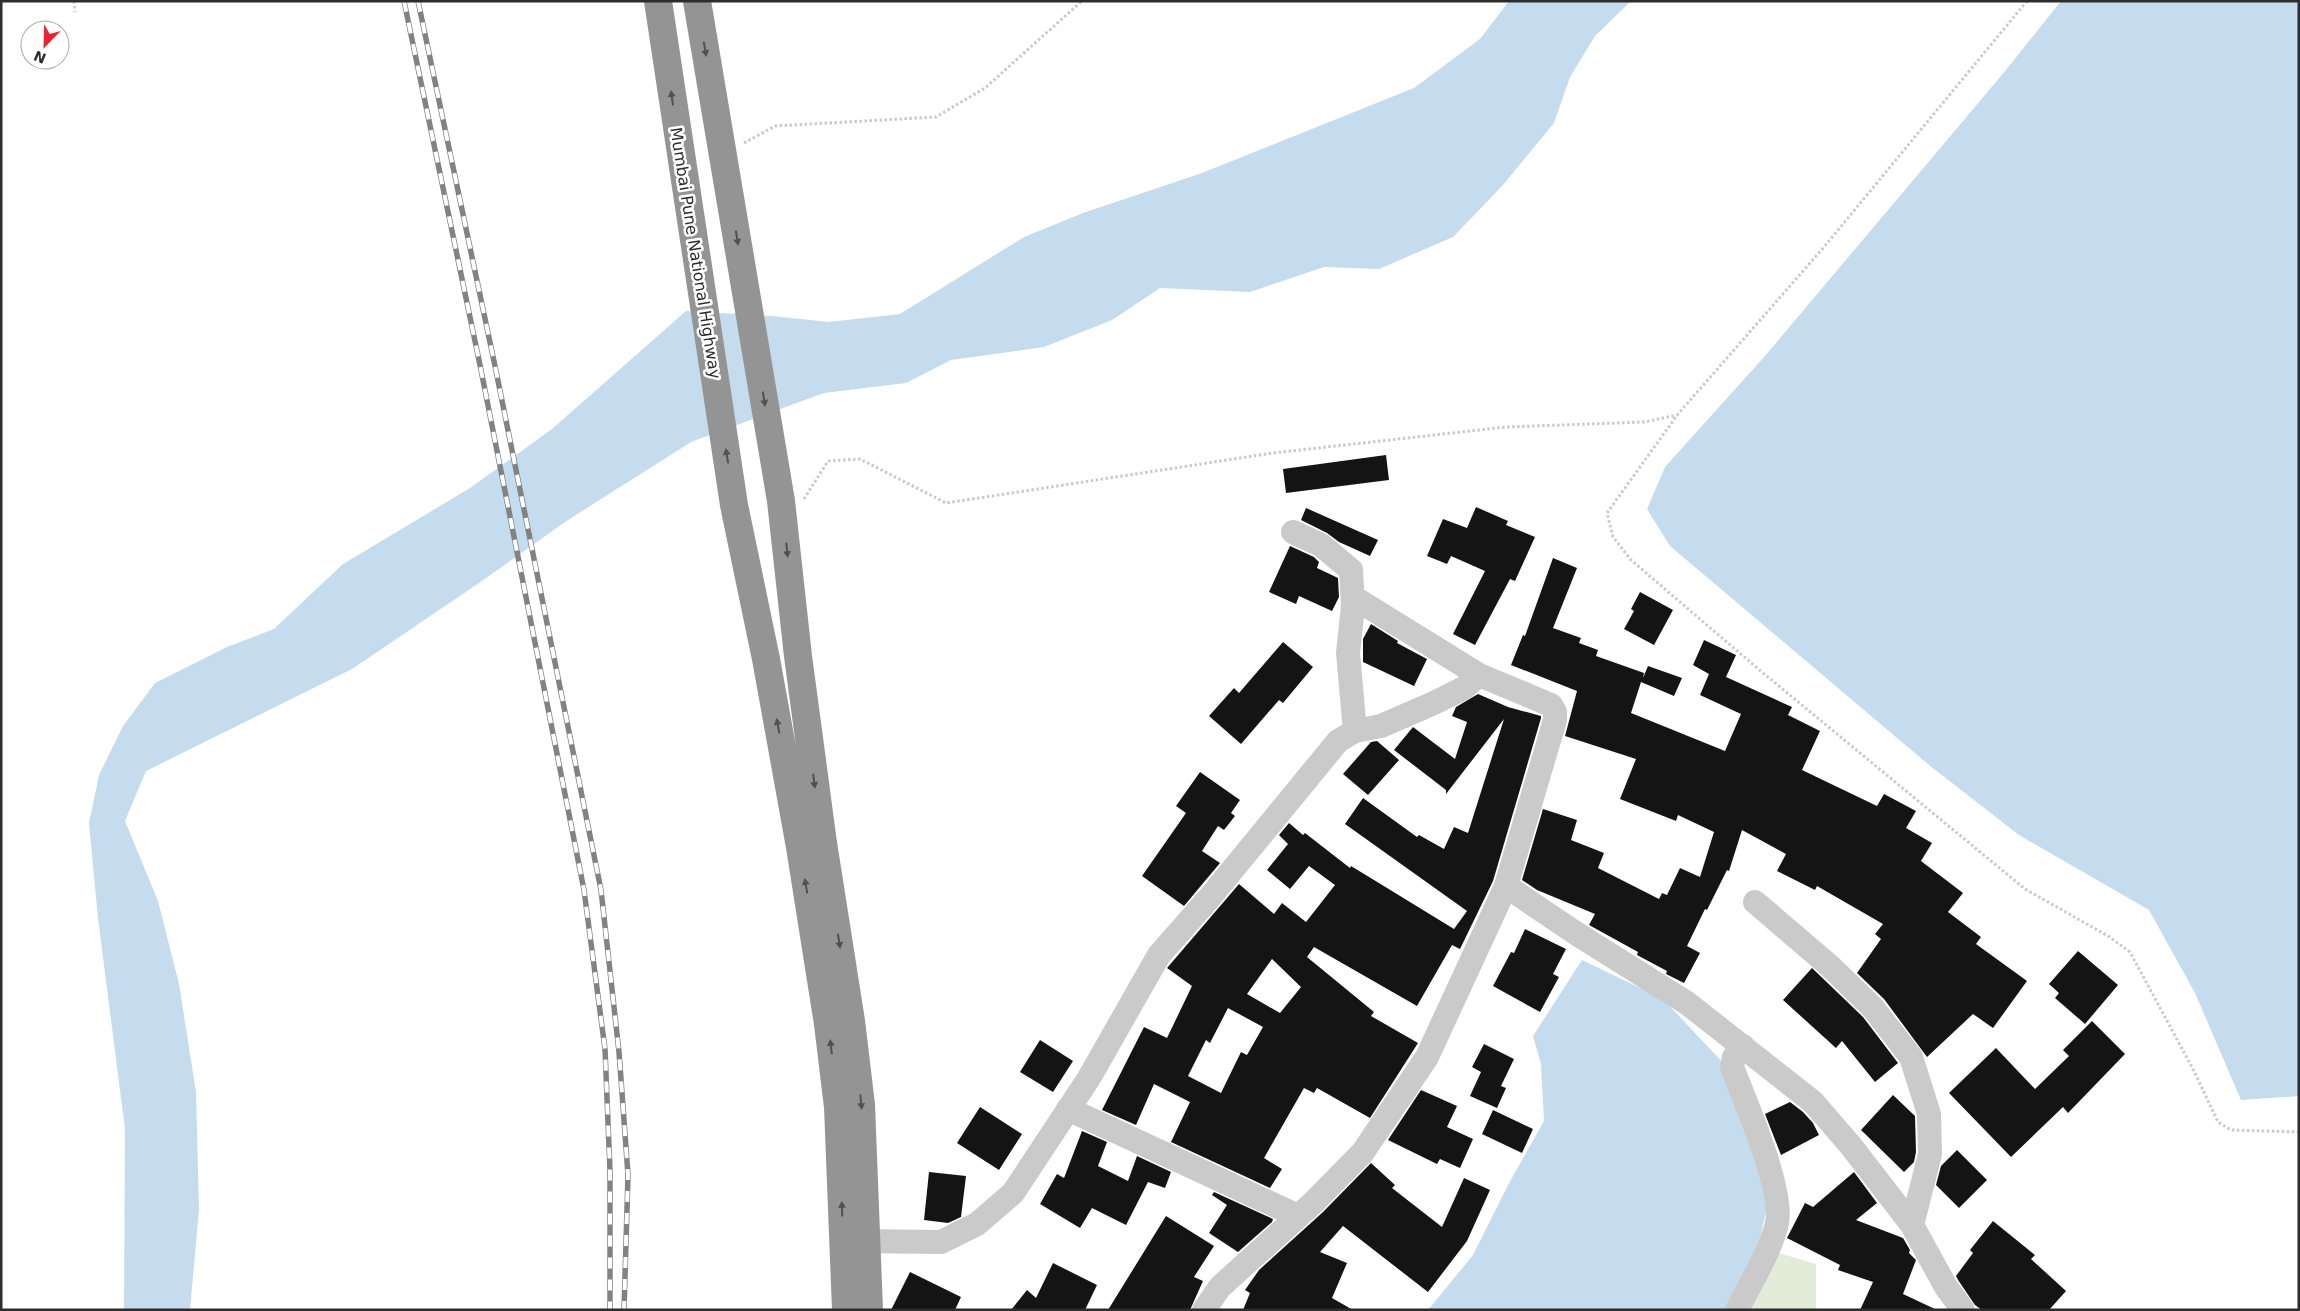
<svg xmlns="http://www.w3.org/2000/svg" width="2300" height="1311" font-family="'DejaVu Sans',sans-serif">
<rect width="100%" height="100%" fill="#fff"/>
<!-- green -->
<path fill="#e3ecd9" d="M 1758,1247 L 1816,1264 L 1816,1310 L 1728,1310 Z"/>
<!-- water -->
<path fill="#c4dced" d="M 1509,1 L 1631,1 L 1595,36 L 1570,77 L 1554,123 L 1503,185 L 1453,237 L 1379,269 L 1324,267 L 1250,292 L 1160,288 L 1112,320 L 1044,347 L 951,360 L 906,383 L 824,393 L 691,442 L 565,522 L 479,583 L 352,669 L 146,771 L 125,821 L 158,901 L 179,984 L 196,1092 L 199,1209 L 190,1310 L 124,1310 L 125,1129 L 98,918 L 89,823 L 99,775 L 123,726 L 155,683 L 227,647 L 274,629 L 343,564 L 470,488 L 552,429 L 686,311 L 772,316 L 829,322 L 900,314 L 1024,237 L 1083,213 L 1202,173 L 1414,88 L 1480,39 Z
M 2061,1 L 2299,1 L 2299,1096 L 2241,1100 L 2195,993 L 2149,910 L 2019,835 L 1929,765 L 1670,546 L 1647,509 L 1665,467 L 1765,356 L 2006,70 Z
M 1582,960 L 1663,999 L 1726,1066 L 1770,1195 L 1758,1247 L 1728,1310 L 1428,1310 L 1473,1255 L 1508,1185 L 1544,1121 L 1541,1064 L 1533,1036 Z"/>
<!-- building -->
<path fill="#141414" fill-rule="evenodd" d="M 1386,455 L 1389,480 L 1286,493 L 1283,469 Z
M 1476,507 L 1508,521 L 1506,525 L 1535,537 L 1515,581 L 1510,579 L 1475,645 L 1453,634 L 1485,571 L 1451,556 L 1447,564 L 1427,556 L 1443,519 L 1467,528 Z
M 1306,508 L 1378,540 L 1370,556 L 1339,542 L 1327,533 L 1301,520 Z
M 1290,546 L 1314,557 L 1319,562 L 1317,568 L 1338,578 L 1339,597 L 1332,611 L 1299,596 L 1296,604 L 1269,592 Z
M 1553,558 L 1577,568 L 1553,628 L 1581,638 L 1579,643 L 1598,650 L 1596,656 L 1644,673 L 1643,678 L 1648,666 L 1682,678 L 1674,696 L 1641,682 L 1631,713 L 1725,751 L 1741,714 L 1700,695 L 1709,674 L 1693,665 L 1704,640 L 1736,655 L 1726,677 L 1792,707 L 1788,715 L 1820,731 L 1802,770 L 1877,806 L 1884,794 L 1916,811 L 1906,828 L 1932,843 L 1921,861 L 1963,893 L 1948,912 L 1981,937 L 1976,944 L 2027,981 L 1993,1028 L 1973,1014 L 1927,1057 L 1884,999 L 1857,973 L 1881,939 L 1875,934 L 1883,924 L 1817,886 L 1815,890 L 1777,871 L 1786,854 L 1742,830 L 1729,871 L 1727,870 L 1707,910 L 1705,909 L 1687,946 L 1700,953 L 1684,983 L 1666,974 L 1667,971 L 1637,955 L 1638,952 L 1589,925 L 1595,914 L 1537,890 L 1522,880 L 1543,809 L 1577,820 L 1571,840 L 1604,853 L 1598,868 L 1659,899 L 1662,893 L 1667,895 L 1680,868 L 1700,877 L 1714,832 L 1678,815 L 1676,821 L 1620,799 L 1636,759 L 1565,736 L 1577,691 L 1511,665 L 1523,635 L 1525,636 Z
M 1640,592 L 1673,610 L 1654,645 L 1624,629 L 1634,611 L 1631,609 Z
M 1371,624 L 1398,641 L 1397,643 L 1427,659 L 1414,686 L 1363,662 L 1363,639 Z
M 1283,642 L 1313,667 L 1283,703 L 1279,700 L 1241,744 L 1209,716 L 1234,688 L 1239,693 Z
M 1478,694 L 1508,707 L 1541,716 L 1541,718 L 1493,881 L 1460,949 L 1452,945 L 1417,1006 L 1314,947 L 1307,957 L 1374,1012 L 1371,1016 L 1418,1043 L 1370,1118 L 1317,1088 L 1314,1093 L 1304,1088 L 1264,1158 L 1282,1169 L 1270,1188 L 1171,1142 L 1190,1102 L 1154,1084 L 1136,1125 L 1102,1110 L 1144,1027 L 1167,1038 L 1192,986 L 1167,968 L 1239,884 L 1274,914 L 1282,903 L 1306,922 L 1335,885 L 1309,866 L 1290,889 L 1267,870 L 1288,844 L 1279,835 L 1289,823 L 1303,835 L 1305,833 L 1350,868 L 1351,866 L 1374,880 L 1454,929 L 1467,911 L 1345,824 L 1363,798 L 1417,837 L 1419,835 L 1444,849 L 1454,827 L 1468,833 L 1504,719 L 1446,794 L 1446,790 L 1394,750 L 1413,727 L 1455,759 L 1467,722 L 1452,716 L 1456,707 ZM 1272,959 L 1301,987 L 1280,1013 L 1247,994 ZM 1228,1008 L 1263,1027 L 1247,1055 L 1241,1052 L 1221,1093 L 1188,1076 L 1206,1040 L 1210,1043 Z
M 1377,741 L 1399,760 L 1368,795 L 1343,774 L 1371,742 Z
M 1200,772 L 1240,800 L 1231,813 L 1235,816 L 1224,830 L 1218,826 L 1202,851 L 1220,863 L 1184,906 L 1142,876 L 1186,813 L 1176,806 Z
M 1525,929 L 1566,949 L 1553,974 L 1559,977 L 1540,1012 L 1493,986 L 1511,952 L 1514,953 Z
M 2078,951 L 2118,985 L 2085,1024 L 2055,998 L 2059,993 L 2049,984 Z
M 1812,968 L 1863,1017 L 1898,1063 L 1875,1082 L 1842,1041 L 1836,1048 L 1783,1000 Z
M 2092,1021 L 2125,1054 L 2068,1113 L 2063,1107 L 2011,1157 L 1949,1093 L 1996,1048 L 2035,1089 L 2069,1056 L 2063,1050 Z
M 1040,1040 L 1073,1061 L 1053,1092 L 1020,1072 Z
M 1484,1044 L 1514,1059 L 1501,1086 L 1506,1088 L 1497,1108 L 1470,1096 L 1481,1072 L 1472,1067 Z
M 1421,1090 L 1457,1106 L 1447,1127 L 1473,1139 L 1460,1168 L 1440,1159 L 1437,1164 L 1388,1140 Z
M 1893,1095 L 1915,1116 L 1916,1152 L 1914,1162 L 1904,1172 L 1861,1130 Z
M 1790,1102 L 1803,1112 L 1813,1123 L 1819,1135 L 1781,1155 L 1765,1114 Z
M 980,1107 L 1022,1134 L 999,1170 L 957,1143 Z
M 1493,1110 L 1533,1129 L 1522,1153 L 1482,1134 Z
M 1082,1131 L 1107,1142 L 1098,1166 L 1128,1181 L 1137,1156 L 1171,1172 L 1165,1188 L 1148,1182 L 1126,1225 L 1092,1208 L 1080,1228 L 1040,1204 L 1057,1174 L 1064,1178 Z
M 1957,1150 L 1987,1180 L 1959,1208 L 1936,1185 L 1941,1166 Z
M 1371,1163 L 1395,1185 L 1392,1188 L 1442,1227 L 1464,1178 L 1490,1190 L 1467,1241 L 1428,1292 L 1343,1226 L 1320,1252 L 1347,1263 L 1332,1298 L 1353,1310 L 1243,1310 L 1250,1293 L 1245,1290 L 1259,1270 L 1323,1212 Z
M 929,1172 L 966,1176 L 961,1217 L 948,1223 L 924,1220 Z
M 1854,1172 L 1877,1203 L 1856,1220 L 1903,1238 L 1910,1250 L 1909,1253 L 1916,1260 L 1903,1294 L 1937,1310 L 1860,1310 L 1873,1282 L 1838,1270 L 1840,1265 L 1787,1238 L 1805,1203 L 1813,1207 Z
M 1214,1192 L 1273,1219 L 1272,1222 L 1238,1252 L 1209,1233 L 1227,1205 L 1212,1195 Z
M 1166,1216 L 1214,1246 L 1194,1277 L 1203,1281 L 1190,1310 L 1108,1310 Z
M 1993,1221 L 2035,1255 L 2031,1259 L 2066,1291 L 2049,1310 L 1982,1310 L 1975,1305 L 1958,1280 L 1956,1276 L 1973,1253 L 1970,1250 Z
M 1053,1263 L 1097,1285 L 1085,1310 L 1011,1310 L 1027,1290 L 1036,1298 Z
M 910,1272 L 961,1297 L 955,1310 L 891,1310 Z"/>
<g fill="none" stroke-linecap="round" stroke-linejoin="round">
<!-- path -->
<path stroke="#cacaca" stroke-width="3" stroke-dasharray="2.5 2.5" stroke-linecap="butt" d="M 74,1 L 75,12
M 2027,1 L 1824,247 L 1678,414 L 1607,513 L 1613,537 L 1631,560 L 1763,673 L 2025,889 L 2108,936 L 2130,952 L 2194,1071 L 2218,1122 L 2231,1130 L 2299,1132
M 744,143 L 775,126 L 936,117 L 985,88 L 1082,1
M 804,499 L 828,461 L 860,459 L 946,503 L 1273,453 L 1506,427 L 1644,422 L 1677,415"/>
<!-- minor -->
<path stroke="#cacaca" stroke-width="24" d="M 1293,532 L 1321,545 L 1351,570 L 1353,606 L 1348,653 L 1355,731
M 1353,597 L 1479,675
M 1506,886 L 1577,934 L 1687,1003 L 1813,1102 L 1851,1146 L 1912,1225 L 1946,1287 L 1963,1310
M 1755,902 L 1831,967 L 1873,1008 L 1911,1057 L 1929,1114 L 1930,1154 L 1912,1225
M 1068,1109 L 1298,1216
M 849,1241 L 941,1242 L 977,1224 L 1013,1193 L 1089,1078 L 1159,955 L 1211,896 L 1338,741 L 1355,731 L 1381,726 L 1434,703 L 1464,688 L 1479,675 L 1551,705 L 1555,712 L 1555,720 L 1506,886 L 1427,1057 L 1363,1152 L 1314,1202 L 1220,1287 L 1204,1310
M 1737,1310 C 1751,1282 1770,1253 1777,1223 C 1784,1190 1745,1101 1732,1067 L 1734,1057 L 1743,1046"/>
<!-- highway -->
<path stroke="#949494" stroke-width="28" d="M 658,1 L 734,505 L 766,659 L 800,847 L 828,1024 L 838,1107 L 846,1310
M 697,1 L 781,501 L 798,656 L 823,843 L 851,1021 L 861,1105 L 869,1310"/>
<!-- rail casing -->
<g stroke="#828282" stroke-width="5.5">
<path id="rail" d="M 404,1 L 480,365 L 584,890 L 605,1049 L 610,1171 L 610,1310
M 418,1 L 495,366 L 601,890 L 619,1052 L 628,1175 L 624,1310"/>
</g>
<!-- rail -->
<use href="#rail" stroke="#fff" stroke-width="4" stroke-dasharray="11" stroke-linecap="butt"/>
</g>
<!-- one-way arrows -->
<defs><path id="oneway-solid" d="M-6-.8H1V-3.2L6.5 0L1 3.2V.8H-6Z" transform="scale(1.25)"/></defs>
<g fill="#515151">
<use href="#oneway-solid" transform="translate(705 49) rotate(80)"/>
<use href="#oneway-solid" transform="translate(672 98) rotate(-98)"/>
<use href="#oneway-solid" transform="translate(737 238) rotate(81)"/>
<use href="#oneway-solid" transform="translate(764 399) rotate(81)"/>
<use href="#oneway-solid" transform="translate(727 456) rotate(-99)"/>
<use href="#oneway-solid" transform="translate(787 550) rotate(84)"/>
<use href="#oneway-solid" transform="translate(778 726) rotate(-100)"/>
<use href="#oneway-solid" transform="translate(814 781) rotate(83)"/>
<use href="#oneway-solid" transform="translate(806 886) rotate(-100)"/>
<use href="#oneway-solid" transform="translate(839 941) rotate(81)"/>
<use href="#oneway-solid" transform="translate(831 1047) rotate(-97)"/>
<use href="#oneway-solid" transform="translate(861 1102) rotate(85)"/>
<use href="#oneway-solid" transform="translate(842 1209) rotate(-92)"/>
</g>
<g text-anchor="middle" stroke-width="5" stroke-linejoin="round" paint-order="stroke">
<!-- street labels -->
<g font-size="16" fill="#2d2d2d" stroke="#fff">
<text transform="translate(696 253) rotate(81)" y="6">Mumbai Pune National Highway</text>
</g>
</g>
<!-- border -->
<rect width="2300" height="1311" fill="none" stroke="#2d2d2d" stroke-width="5"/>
<!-- north arrow -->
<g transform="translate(45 45) rotate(203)"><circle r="24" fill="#ffffff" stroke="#ababab"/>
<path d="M0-4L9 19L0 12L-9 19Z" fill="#ef2330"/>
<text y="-8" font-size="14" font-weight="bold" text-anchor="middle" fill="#2d2d2d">N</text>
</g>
</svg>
